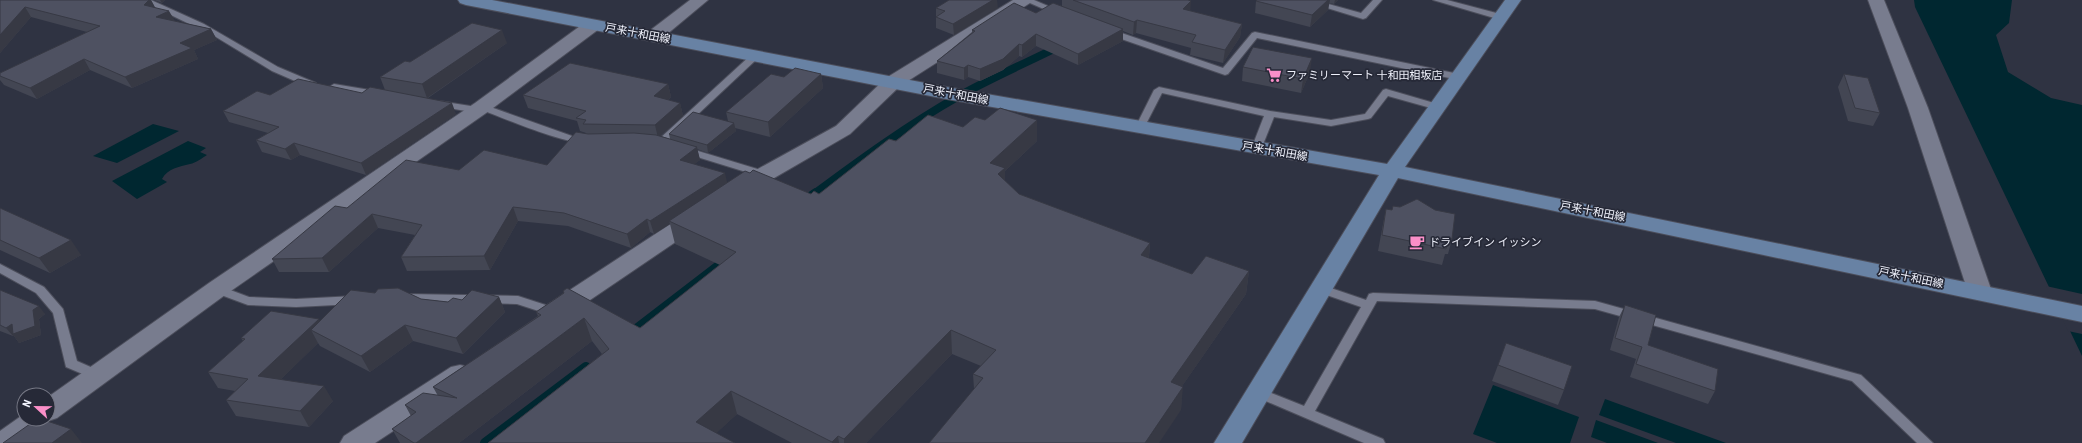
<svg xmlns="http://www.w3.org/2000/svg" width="2082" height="443" font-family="'Roboto Condensed','Noto Sans JP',sans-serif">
<rect width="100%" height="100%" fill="#2f3342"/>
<!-- water -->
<path fill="#002730" d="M 1914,0 L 2012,0 L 2009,23 L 1996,35 L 2008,72 L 2051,98 L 2082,105 L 2082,356 L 1915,7 Z
M 153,124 L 179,131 L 117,163 L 93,156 Z
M 188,141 L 206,148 L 200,152 L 207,155 C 202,158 196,163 190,164 C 179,167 168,168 162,179 L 167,182 L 137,199 L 112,181 Z
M 1493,385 L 1579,417 L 1570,443 L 1497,443 L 1473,434 Z
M 1605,399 L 1726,443 L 1676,443 L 1599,415 Z
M 1596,420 L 1658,443 L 1607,443 L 1591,437 Z"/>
<!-- pier -->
<path fill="#2f3342" d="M 2046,286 L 2082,294 L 2082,334 L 2068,331 Z"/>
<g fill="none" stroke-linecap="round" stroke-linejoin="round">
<!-- stream-far1 -->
<path stroke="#002730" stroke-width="8" d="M 814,194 C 861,159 908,125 959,96 C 991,78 1026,63 1060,46"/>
<!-- stream -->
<path stroke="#002730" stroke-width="10" d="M 806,200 L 816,193
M 630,334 L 729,258
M 485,443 L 586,367"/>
<!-- lane casing -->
<g stroke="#4c4e5b" stroke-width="2">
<path id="lane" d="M 140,0 L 151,0 L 204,24 L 278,67 L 316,83 L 311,86 L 295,81 L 272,71 L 216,37 Z
M 1023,0 L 1034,0 L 1062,12 L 1058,15 L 1055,14 Z
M 1301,0 L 1314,0 L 1361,13 L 1373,0 L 1382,0 L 1366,18 L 1363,19 Z
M 1433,0 L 1447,0 L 1504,15 L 1505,17 L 1501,20 Z
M 1110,29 L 1223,68 L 1252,33 L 1255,32 L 1459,74 L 1464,77 L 1459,80 L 1257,38 L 1228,74 L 1225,75 L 1107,34 L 1107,30 Z
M 755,53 L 759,56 L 758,58 L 665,145 L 657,145 L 656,143 L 657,141 L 752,54 Z
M 334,84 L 376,91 L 381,94 L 376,97 L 331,89 L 329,87 Z
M 1159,87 L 1270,111 L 1331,120 L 1365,114 L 1383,90 L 1386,89 L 1441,105 L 1443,107 L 1438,110 L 1388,96 L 1371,118 L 1368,119 L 1331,126 L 1274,117 L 1262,147 L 1257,150 L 1252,147 L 1264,116 L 1162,93 L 1144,128 L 1138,128 L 1136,126 L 1154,90 Z
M 439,101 L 477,107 L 482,104 L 485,105 L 572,136 L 589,139 L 590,141 C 581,151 498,116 482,110 L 478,113 L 436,106 L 434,104 Z
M 685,147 L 767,172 L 768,174 L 767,176 L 759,176 L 681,152 L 680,150 Z
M 0,264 L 44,287 L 63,309 L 77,361 L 102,372 L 103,375 L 102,378 L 92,378 L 66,367 L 53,313 L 36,293 L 0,273 Z
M 217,285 L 249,297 L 296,299 L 355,296 L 359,297 L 361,300 L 359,303 L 355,304 L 296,307 L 248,305 L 213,292 L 211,289 L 213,286 Z
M 1322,285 L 1366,300 L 1369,294 L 1373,293 L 1595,301 L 1861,375 L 1933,443 L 1917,443 L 1852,381 L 1595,309 L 1377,301 L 1315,411 L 1383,439 L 1385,443 L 1364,443 L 1254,396 L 1252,393 L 1254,390 L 1259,388 L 1304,406 L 1361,307 L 1318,292 L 1316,289 Z
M 407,294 L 518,296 L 558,309 L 560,312 L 558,315 L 554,316 L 517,304 L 403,301 L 401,298 L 403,295 Z"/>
</g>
<!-- street casing -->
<g stroke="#4c4e5b" stroke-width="2">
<path id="street" d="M 690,0 L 708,0 L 660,40 L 654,41 L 648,40 L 645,36 L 648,32 Z
M 1013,0 L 1032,0 L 1030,3 L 900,86 L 850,134 L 745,195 L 737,196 L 729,195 L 726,190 L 729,185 L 756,170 L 836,126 L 886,78 Z
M 1868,0 L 1884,0 L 1928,108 L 1992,292 L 1988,298 L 1980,300 L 1972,298 L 1968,292 L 1908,108 Z
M 593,20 L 599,21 L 602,25 L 599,29 L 489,111 L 225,295 L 57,418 L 48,421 L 46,426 L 23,443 L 0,443 L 0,431 L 24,414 L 24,419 L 48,419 L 48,397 L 209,283 L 475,103 L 587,21 Z
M 697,210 L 705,212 L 708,217 L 705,222 L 565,317 L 556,319 L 547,317 L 544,311 L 547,305 L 689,212 Z
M 460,365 L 469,367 L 473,374 L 469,381 L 375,443 L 340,443 L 344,436 L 451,367 Z"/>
</g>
<!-- secondary casing -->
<g stroke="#4c4e5b" stroke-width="2">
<path id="secondary" d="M 458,0 L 492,0 L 941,86 L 1387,164 L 1505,0 L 1521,0 L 1405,167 L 2082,306 L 2082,322 L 1398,178 L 1242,443 L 1214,443 L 1379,175 L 941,98 L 466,5 L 460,3 Z"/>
</g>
<!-- lane -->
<use href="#lane" fill="#787c8e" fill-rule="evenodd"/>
<!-- street -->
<use href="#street" fill="#787c8e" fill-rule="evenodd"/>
<!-- secondary -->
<use href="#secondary" fill="#6882a4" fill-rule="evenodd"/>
</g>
<!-- wall -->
<path fill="#434653" d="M 0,0 L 151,0 L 155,8 L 175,21 L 211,29 L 217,40 L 194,50 L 198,59 L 132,88 L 90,70 L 37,99 L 4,85 L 0,80 L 0,73 L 87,32 L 31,17 L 0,53 Z
M 154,0 L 165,0 L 162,3 Z
M 1062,0 L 1188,0 L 1190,11 L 1242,24 L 1240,37 L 1223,63 L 1190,55 L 1191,48 L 1136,33 L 1133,35 L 1123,31 L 1123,41 L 1078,65 L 1036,46 L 1022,57 L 1019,56 L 1003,70 L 980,81 L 968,77 L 964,80 L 937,73 L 937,61 L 972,32 L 972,30 L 1062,6 Z
M 1257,0 L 1338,0 L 1334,4 L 1329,3 L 1328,10 L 1310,27 L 1255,13 L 1256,1 Z
M 936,8 L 998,8 L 954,35 L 936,28 Z
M 507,43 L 428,98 L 456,114 L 366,175 L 300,155 L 291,160 L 262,152 L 256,140 L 268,133 L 229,122 L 223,111 L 270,95 L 362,93 L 385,90 L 380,77 Z
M 1243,67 L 1310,72 L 1301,93 L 1242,81 Z
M 821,74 L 823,88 L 770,137 L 735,128 L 736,131 L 708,153 L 697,149 L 700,160 L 694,164 L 727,183 L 811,194 L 819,194 L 896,141 L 963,127 L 985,120 L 1037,120 L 1037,141 L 1005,171 L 1005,181 L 1019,194 L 1150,243 L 1149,258 L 1192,274 L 1249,271 L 1246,294 L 1182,386 L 1181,410 L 974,389 L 973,374 L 981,366 L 952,354 L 866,443 L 792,443 L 737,414 L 716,433 L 488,443 L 602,354 L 592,341 L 459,443 L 400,443 L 392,429 L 411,416 L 405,405 L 438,396 L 433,387 L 538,316 L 536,312 L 564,293 L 563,291 L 640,328 L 720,265 L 675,244 L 670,224 L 654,234 L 650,232 L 631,248 L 568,226 L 518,221 L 490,270 L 407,271 L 401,257 L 415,235 L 378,228 L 329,272 L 279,272 L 272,259 L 347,208 L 459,170 L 547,165 L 586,133 L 580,131 L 577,121 L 528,108 L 523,95 L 668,84 L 671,97 L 668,100 L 680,103 L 683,116 L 661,136 L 670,139 L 669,134 L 728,121 L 726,112 L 784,77 Z
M 1844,74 L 1880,113 L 1873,126 L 1848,121 L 1838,87 Z
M 0,208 L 81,255 L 50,273 L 0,250 Z
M 1386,209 L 1452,239 L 1448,254 L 1445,254 L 1442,265 L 1378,251 L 1383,224 Z
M 0,290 L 45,314 L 39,319 L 41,335 L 19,343 L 14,336 L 13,336 L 0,331 Z
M 499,297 L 505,312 L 463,354 L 413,341 L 370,372 L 320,346 L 318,343 L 281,379 L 333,401 L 309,427 L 236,416 L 226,400 L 235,391 L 218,388 L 208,372 L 243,341 L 241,338 L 320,321 L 421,299 L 448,302 Z
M 1625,305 L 1648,345 L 1715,391 L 1708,404 L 1630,377 L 1636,359 L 1610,350 L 1619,317 Z
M 1498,365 L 1564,390 L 1558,405 L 1492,381 Z"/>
<!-- shaded-wall -->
<path fill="#373944" d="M 149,0 L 151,0 L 156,9 L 144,5 Z
M 160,0 L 165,0 L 162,3 Z
M 993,0 L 997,0 L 998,8 L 954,35 L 953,24 Z
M 1328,0 L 1330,0 L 1328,10 L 1310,27 L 1312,15 Z
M 1335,0 L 1338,0 L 1334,4 Z
M 1191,1 L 1190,14 L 1183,9 Z
M 25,7 L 31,17 L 0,53 L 0,35 Z
M 169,11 L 175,21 L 156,17 Z
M 1137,20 L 1136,33 L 1133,35 L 1134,22 Z
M 1242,24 L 1240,37 L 1223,63 L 1225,50 Z
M 211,29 L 217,40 L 194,50 L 198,59 L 132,88 L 125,77 L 180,43 Z
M 1123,29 L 1123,41 L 1078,65 L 1078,54 Z
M 502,30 L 507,43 L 427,98 L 422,84 Z
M 1036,34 L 1036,46 L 1022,57 L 1022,45 Z
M 1019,44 L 1019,56 L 1003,70 L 980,81 L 980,69 Z
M 1312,58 L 1310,72 L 1301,93 L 1303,79 Z
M 84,59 L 90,70 L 37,99 L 30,88 Z
M 968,65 L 968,77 L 964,80 L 964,68 Z
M 821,74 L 823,88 L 770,137 L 768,122 Z
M 668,84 L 671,97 L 658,109 L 654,96 Z
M 452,103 L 456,114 L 366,175 L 361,163 Z
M 680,103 L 683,116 L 658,138 L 655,125 Z
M 1037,120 L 1037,141 L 1005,171 L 1005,190 L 990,163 Z
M 734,123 L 736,131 L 708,153 L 707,145 Z
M 294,143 L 300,155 L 291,160 L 285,149 Z
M 697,147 L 700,160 L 683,173 L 680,160 Z
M 725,173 L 728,186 L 669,221 L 670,224 L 654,234 L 650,221 Z
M 513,207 L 518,221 L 490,270 L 484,256 Z
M 372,214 L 378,228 L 329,272 L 322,258 Z
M 647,219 L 650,232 L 631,248 L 627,234 Z
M 71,240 L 81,255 L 50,273 L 39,258 Z
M 1150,243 L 1148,266 L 1141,255 Z
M 1249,271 L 1246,294 L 1169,405 L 1171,382 Z
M 499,297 L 505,312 L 463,354 L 456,338 Z
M 39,306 L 45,314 L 39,319 L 41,335 L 19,343 L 14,336 L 13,336 L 6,328 Z
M 584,318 L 592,341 L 459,443 L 416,443 Z
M 319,319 L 327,334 L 311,330 L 318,343 L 268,392 L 258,376 Z
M 405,325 L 413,341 L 370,372 L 361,356 Z
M 951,330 L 952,354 L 866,443 L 844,443 L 844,439 Z
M 324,386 L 333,401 L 309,427 L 300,411 Z
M 1183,387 L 1181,410 L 1159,443 L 1145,443 Z
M 731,391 L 737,414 L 706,443 L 696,422 Z
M 71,429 L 82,443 L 52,443 Z
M 838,436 L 839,443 L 832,443 L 832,442 Z"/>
<!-- building -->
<path fill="#4e5161" stroke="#373944" d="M 0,0 L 149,0 L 144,5 L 169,11 L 156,17 L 211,29 L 180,43 L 192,48 L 125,77 L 84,59 L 30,88 L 0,76 L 0,73 L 100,26 L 25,7 L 0,35 Z
M 949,0 L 993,0 L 953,24 L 936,17 L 945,11 L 936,8 Z
M 1073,0 L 1188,0 L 1191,1 L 1183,9 L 1242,24 L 1225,50 L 1192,42 L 1196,35 L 1137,20 L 1134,22 Z
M 1257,0 L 1328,0 L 1312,15 L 1256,1 Z
M 1014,3 L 1036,13 L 1053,3 L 1123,29 L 1078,54 L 1036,34 L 1022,45 L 1019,44 L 1003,59 L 980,69 L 968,65 L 964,68 L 937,61 L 975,31 L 972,30 Z
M 472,23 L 502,30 L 422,84 L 380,77 L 405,61 L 410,62 Z
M 1253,47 L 1312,58 L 1303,79 L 1243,67 Z
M 570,63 L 668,84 L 654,96 L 680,103 L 655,125 L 583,124 L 586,120 L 576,118 L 586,111 L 523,95 Z
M 795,68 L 821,74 L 768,122 L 726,112 L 771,74 L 784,77 Z
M 1844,74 L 1868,78 L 1880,113 L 1855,108 Z
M 298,79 L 362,93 L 370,87 L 452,103 L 361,163 L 294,143 L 285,149 L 256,140 L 279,127 L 223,111 L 257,91 L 270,95 Z
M 1000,108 L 1037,120 L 990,163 L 1005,168 L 998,174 L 1019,194 L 1150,243 L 1141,255 L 1192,274 L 1206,256 L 1249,271 L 1171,382 L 1183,387 L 1145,443 L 929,443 L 983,378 L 973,374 L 996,350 L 951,330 L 844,439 L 838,436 L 832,442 L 731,391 L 696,422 L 735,443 L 488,443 L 609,349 L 584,318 L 416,443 L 414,443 L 392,429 L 416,412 L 405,405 L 423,393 L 457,398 L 433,387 L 541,315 L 536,312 L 564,293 L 563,291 L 567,288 L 640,328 L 736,252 L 669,221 L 745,171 L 750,173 L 753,170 L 811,194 L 814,191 L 819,194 L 889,139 L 896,141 L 928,115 L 963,127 L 975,117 L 985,120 Z
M 693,112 L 734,123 L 707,145 L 669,134 Z
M 576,132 L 588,134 L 634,133 L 656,135 L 697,147 L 680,160 L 725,173 L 650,221 L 647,219 L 627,234 L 564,213 L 513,207 L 484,256 L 401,257 L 422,225 L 372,214 L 322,258 L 272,259 L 335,206 L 347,208 L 406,160 L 459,170 L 484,150 L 547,165 Z
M 1417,199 L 1435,210 L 1455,214 L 1452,239 L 1448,238 L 1446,249 L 1382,235 L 1386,209 L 1392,210 L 1393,206 L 1400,207 Z
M 0,208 L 71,240 L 39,258 L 0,240 Z
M 398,288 L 421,299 L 448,302 L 453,298 L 462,300 L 472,290 L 499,297 L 456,338 L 405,325 L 361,356 L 311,330 L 351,290 L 375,293 L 378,289 Z
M 0,290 L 39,306 L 33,310 L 35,326 L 13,334 L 12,324 L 6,328 L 0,325 Z
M 1625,305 L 1656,315 L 1648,345 L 1718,369 L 1715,391 L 1636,364 L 1642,347 L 1615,338 Z
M 271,311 L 319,319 L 258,376 L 324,386 L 300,411 L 226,400 L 248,379 L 208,372 L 245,339 L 241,338 Z
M 1506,343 L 1572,366 L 1564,390 L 1498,365 Z
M 37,419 L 41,419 L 71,429 L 52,443 L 3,443 Z"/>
<!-- icons -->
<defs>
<g id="supermarket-bare" transform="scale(1.2)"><path d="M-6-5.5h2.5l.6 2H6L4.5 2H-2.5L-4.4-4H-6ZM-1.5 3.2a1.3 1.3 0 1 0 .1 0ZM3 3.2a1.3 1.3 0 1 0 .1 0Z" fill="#fa8fc8" stroke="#262937" stroke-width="2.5" paint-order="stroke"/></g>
<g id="cafe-bare" transform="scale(1.2)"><path d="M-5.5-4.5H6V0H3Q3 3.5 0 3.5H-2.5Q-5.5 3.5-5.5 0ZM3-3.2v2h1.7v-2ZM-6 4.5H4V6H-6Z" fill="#fa8fc8" stroke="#262937" stroke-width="2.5" paint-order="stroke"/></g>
</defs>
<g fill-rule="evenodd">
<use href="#supermarket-bare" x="1274" y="75"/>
<use href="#cafe-bare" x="1417" y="242"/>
</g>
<g text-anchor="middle" stroke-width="3.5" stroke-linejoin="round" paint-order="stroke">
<!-- street labels -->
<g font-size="11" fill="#f0f2fc" stroke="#262937">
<text transform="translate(638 33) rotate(11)" y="4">戸来十和田線</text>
<text transform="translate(956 94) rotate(11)" y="4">戸来十和田線</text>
<text transform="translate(1275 151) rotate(10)" y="4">戸来十和田線</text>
<text transform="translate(1593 211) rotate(11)" y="4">戸来十和田線</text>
<text transform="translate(1911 277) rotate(12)" y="4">戸来十和田線</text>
</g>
<!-- poi labels -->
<g font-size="11" fill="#f0f2fc" stroke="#262937" text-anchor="start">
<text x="1286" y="79">ファミリーマート 十和田相坂店</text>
<text x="1429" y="246">ドライブイン イッシン</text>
</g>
</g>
<!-- north arrow -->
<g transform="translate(36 407) rotate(292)"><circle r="19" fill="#262937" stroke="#777986"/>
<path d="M0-3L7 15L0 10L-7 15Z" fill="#fa8fc8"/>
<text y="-6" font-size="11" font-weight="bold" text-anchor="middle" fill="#f0f2fc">N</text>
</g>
</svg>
